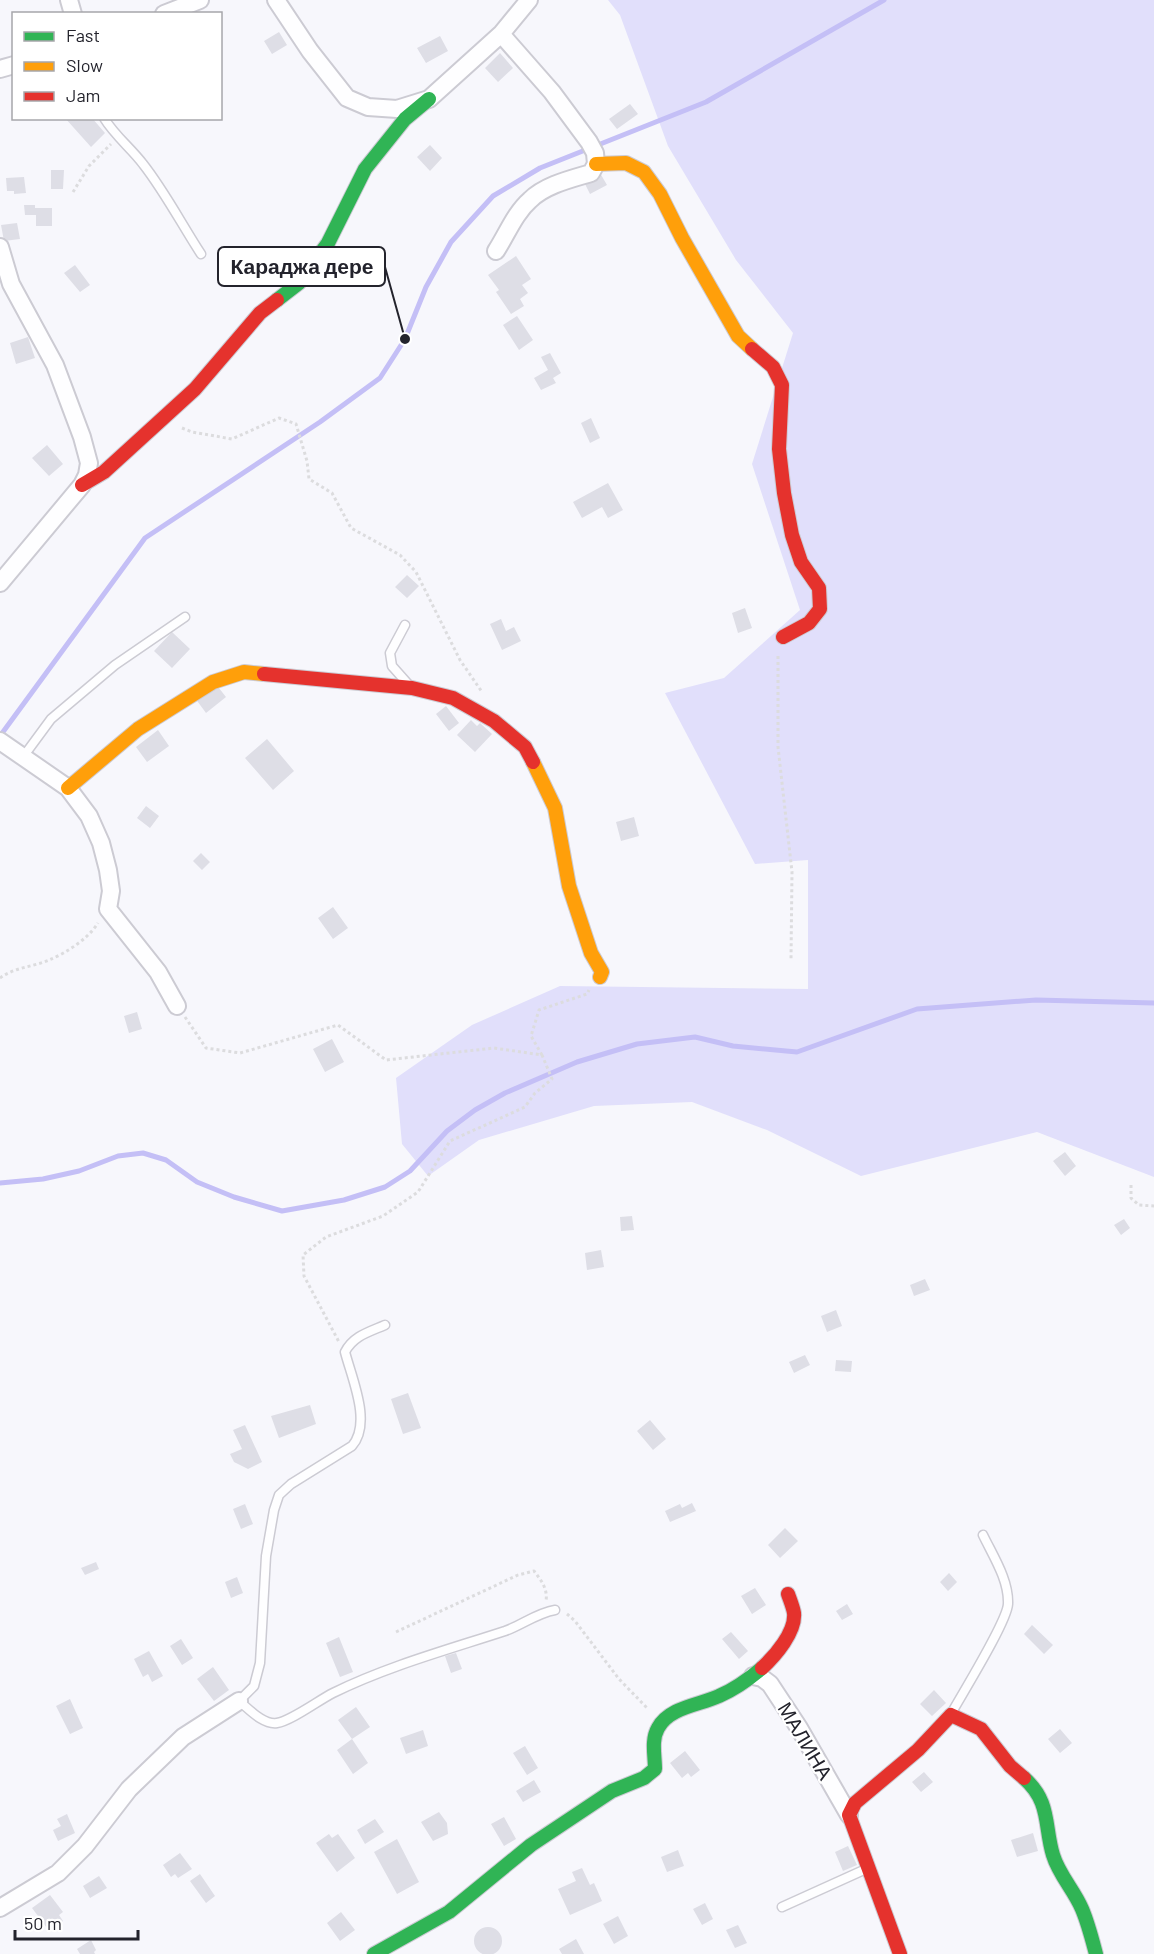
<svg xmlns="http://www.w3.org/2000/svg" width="1154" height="1954" font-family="Barlow,sans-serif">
<rect width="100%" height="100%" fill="#f7f7fc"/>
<!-- green -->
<path fill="#e1dffb" d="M 608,0 L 1154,0 L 1154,1177 L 1037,1132 L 861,1176 L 767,1130 L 692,1102 L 594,1106 L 479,1140 L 428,1176 L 402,1144 L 396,1078 L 472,1025 L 560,986 L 808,989 L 808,860 L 755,864 L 665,693 L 724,678 L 800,610 L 752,464 L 793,333 L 736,260 L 668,146 L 620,15 Z"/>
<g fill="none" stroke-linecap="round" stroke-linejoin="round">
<!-- stream -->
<path stroke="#c4bff6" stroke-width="5" d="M 0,736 L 145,538 L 320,422 L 380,378 L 405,339 L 426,287 L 451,242 L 493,196 L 540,168 L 706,102 L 884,0
M 0,1183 L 43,1179 L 79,1171 L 118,1156 L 143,1153 L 166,1160 L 197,1182 L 234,1197 L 282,1211 L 344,1200 L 385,1187 L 410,1171 L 447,1131 L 475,1110 L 505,1093 L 577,1062 L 637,1044 L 695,1037 L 733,1046 L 797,1052 L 917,1009 L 1036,1000 L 1154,1003"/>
</g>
<!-- building -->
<path fill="#dedee6" d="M 279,32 L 287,45 L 272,54 L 264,41 Z
M 440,36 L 448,51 L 426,63 L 417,48 Z
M 500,53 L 513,68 L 498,82 L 485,68 Z
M 630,104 L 638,114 L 617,129 L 609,119 Z
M 65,118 L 92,118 L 105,133 L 91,147 Z
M 430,145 L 442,158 L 430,171 L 417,157 Z
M 51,170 L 64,170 L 63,189 L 51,189 Z
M 600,173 L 607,185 L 590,194 L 584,182 Z
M 24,177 L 26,193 L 14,194 L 14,191 L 7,191 L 6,178 Z
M 24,205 L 35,205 L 35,208 L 52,208 L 52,226 L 36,226 L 36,215 L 25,215 Z
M 17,223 L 20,239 L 4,241 L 1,225 Z
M 516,256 L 531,279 L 522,285 L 528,293 L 520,299 L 524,306 L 511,314 L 496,292 L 499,290 L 488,275 Z
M 75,265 L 90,285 L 80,292 L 64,273 Z
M 517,316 L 533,340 L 519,350 L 503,325 Z
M 28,337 L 35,358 L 16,364 L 10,343 Z
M 550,353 L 561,373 L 553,378 L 556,383 L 541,390 L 534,378 L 548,370 L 541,357 Z
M 591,418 L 600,438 L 590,443 L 581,423 Z
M 47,445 L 63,464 L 49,476 L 32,458 Z
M 608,483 L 623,510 L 608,518 L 602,507 L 582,518 L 573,502 Z
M 407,575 L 419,586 L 407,598 L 395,587 Z
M 745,608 L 752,628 L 738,633 L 732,613 Z
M 501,619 L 506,631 L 514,627 L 521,641 L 502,650 L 490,624 Z
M 172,632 L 190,649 L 172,668 L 154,651 Z
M 215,683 L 226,697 L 206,713 L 195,698 Z
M 446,706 L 459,723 L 449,731 L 436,714 Z
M 471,720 L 477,726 L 480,723 L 492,734 L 475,752 L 457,735 Z
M 158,730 L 169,746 L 147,762 L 136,747 Z
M 267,739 L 294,771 L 273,790 L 245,758 Z
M 146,806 L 159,816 L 150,828 L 137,818 Z
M 634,817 L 639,836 L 621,841 L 616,822 Z
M 201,853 L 210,862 L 202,870 L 193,861 Z
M 333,907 L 348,928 L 333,939 L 318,918 Z
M 137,1012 L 142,1029 L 129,1033 L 124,1016 Z
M 332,1039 L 344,1062 L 325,1072 L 313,1049 Z
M 1065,1152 L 1076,1166 L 1065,1176 L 1053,1161 Z
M 632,1216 L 634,1230 L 621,1231 L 620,1217 Z
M 1124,1219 L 1130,1228 L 1121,1235 L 1114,1225 Z
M 601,1250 L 604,1267 L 587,1270 L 585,1253 Z
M 925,1279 L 930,1290 L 914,1296 L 910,1285 Z
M 836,1310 L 842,1326 L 827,1332 L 821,1316 Z
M 805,1355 L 810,1365 L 794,1373 L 789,1362 Z
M 836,1360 L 852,1361 L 851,1372 L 835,1371 Z
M 408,1393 L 421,1428 L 403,1434 L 391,1399 Z
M 310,1405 L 316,1424 L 279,1438 L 271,1416 Z
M 650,1420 L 666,1439 L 653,1450 L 637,1431 Z
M 245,1425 L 262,1462 L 248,1469 L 234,1462 L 230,1454 L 242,1449 L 233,1430 Z
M 692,1503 L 696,1511 L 670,1522 L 665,1511 L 680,1504 L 682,1508 Z
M 245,1504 L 253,1524 L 241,1529 L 233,1509 Z
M 785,1528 L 798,1541 L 780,1558 L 768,1545 Z
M 96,1562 L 99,1569 L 85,1575 L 81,1568 Z
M 949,1573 L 957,1582 L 948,1591 L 940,1582 Z
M 237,1577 L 243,1593 L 231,1598 L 225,1582 Z
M 755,1588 L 766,1605 L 752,1614 L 741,1596 Z
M 847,1604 L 853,1614 L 842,1620 L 836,1611 Z
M 1032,1625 L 1053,1645 L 1044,1654 L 1024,1634 Z
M 731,1632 L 748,1651 L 739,1659 L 722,1639 Z
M 339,1637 L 353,1672 L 340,1677 L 326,1643 Z
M 181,1639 L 193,1658 L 182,1665 L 170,1646 Z
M 149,1651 L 163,1676 L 152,1682 L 148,1674 L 143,1677 L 134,1659 Z
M 456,1653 L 462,1669 L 451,1673 L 445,1656 Z
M 213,1667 L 229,1690 L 214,1701 L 197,1679 Z
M 934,1690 L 946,1703 L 932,1716 L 920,1704 Z
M 70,1699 L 83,1728 L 70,1734 L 56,1706 Z
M 356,1707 L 370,1727 L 352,1739 L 338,1720 Z
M 1060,1729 L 1072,1743 L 1060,1753 L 1048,1739 Z
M 423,1730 L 428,1746 L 406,1754 L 400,1738 Z
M 352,1739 L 368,1763 L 353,1774 L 337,1750 Z
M 525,1746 L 538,1768 L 527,1775 L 513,1753 Z
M 685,1751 L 700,1770 L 691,1777 L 688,1773 L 682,1778 L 670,1763 Z
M 924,1772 L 933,1782 L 921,1792 L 912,1782 Z
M 534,1780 L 541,1792 L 523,1802 L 516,1791 Z
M 439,1812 L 447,1823 L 448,1834 L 433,1841 L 421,1822 Z
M 67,1814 L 75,1833 L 58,1841 L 53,1830 L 61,1826 L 57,1819 Z
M 504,1817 L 516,1839 L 504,1846 L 491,1824 Z
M 375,1819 L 384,1832 L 365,1844 L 357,1830 Z
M 1033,1833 L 1038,1851 L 1017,1857 L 1011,1840 Z
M 329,1834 L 332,1838 L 338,1834 L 355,1858 L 337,1872 L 316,1843 Z
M 397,1839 L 419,1882 L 397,1894 L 374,1852 Z
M 848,1846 L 857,1865 L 843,1871 L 835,1852 Z
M 678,1850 L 684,1866 L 667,1872 L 661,1857 Z
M 180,1853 L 192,1869 L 178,1878 L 175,1874 L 171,1877 L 163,1865 Z
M 582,1868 L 590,1885 L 594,1883 L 602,1901 L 570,1915 L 558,1889 L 576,1881 L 572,1872 Z
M 200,1874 L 215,1896 L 206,1903 L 190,1881 Z
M 99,1876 L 107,1888 L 90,1898 L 83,1886 Z
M 50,1895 L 63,1912 L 59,1915 L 63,1921 L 50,1932 L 32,1908 Z
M 705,1903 L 713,1919 L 702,1925 L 693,1909 Z
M 341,1912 L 355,1930 L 340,1941 L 327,1923 Z
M 618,1916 L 628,1936 L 614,1944 L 603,1924 Z
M 738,1925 L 747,1943 L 735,1948 L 726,1930 Z
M474 1941a14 14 0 1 1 28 0a14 14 0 1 1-28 0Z
M 576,1939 L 584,1954 L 562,1954 L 559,1949 Z
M 91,1940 L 96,1950 L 94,1952 L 95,1954 L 80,1954 L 77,1949 Z"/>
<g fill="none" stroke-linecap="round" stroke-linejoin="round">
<!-- lane casing -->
<g stroke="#cccbd3" stroke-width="11">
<path id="lane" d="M 104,118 C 115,136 131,148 143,164 C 165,192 182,225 201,254
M 405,625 L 390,653 L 392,666 L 408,684
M 23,757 L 51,719 L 115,665 L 185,617
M 385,1325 C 369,1332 353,1336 345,1352 C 352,1379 372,1423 352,1446 L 291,1484 L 279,1495 L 274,1510 L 266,1556 L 260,1663 L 254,1686 L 239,1701 C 249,1709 263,1725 277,1723 C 291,1721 319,1700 333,1693 C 388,1666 447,1650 505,1631 C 522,1625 537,1613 555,1610
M 951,1714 C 962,1694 1007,1622 1008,1604 C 1009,1580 993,1556 983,1535
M 782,1907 L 866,1869"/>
</g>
<!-- street casing -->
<g stroke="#cccbd3" stroke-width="20">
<path id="street" d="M 69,0 L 73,14
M 276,0 L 310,51 L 347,98 L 368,107 L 397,109 L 429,99 L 501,34 L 529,0
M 164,14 L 200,0
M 0,69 L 14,65
M 0,247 L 11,284 L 55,365 L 82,437 L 89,463 L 87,475 L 82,485 L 0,583
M 496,251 C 507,234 515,213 530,200 C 545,185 571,179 591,173 L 596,164 L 595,153 L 589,142 L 552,92 L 501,34
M 0,741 L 68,788 L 89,816 L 101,843 L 108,870 L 111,891 L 108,909 L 158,972 L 177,1006
M 753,1676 L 762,1678 L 770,1684 L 799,1728 L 849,1815
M 0,1908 L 58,1873 L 85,1846 L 129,1789 L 183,1737 L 239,1701"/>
</g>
<!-- fast casing -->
<g stroke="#cccbd3" stroke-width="16">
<path id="fast" d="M 277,300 L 299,283 L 328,243 L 365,169 L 405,119 L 429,99
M 1024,1778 C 1051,1802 1044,1825 1053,1855 C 1059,1875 1074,1890 1082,1909 C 1088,1923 1092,1939 1096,1954
M 374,1954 L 449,1912 L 531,1845 L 612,1791 L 644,1778 L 655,1769 C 655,1756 651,1740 658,1728 C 669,1707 700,1705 719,1696 C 735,1689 749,1679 762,1668"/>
</g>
<!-- slow casing -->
<g stroke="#cccbd3" stroke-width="16">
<path id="slow" d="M 596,164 L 626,163 L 644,172 L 660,194 L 682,238 L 738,336 L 752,349
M 533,762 L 555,808 L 569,886 L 591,953 L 602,972 L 600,977
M 68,788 L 138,729 L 213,682 L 244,672 L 264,674"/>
</g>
<!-- jam casing -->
<g stroke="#cccbd3" stroke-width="16">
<path id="jam" d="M 752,349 L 773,367 L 782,385 L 779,449 L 784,493 L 792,535 L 801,562 L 819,588 L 820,609 L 809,623 L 783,637
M 82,485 L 104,472 L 195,389 L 260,313 L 277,300
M 264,674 L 412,688 L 453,698 L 494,721 L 525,747 L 533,762
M 762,1668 C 775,1656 796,1632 794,1613 C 793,1607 790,1600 788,1594
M 900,1954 L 849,1815 L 855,1803 L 918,1750 L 951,1715 L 981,1729 L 1010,1766 L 1024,1778"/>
</g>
<!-- path -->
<path stroke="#dcdcde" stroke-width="3" stroke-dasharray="3 3" stroke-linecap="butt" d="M 73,192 L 89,166 L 111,144
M 182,428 L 192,432 L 232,439 L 279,418 L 296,424 L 307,461 L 309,479 L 332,493 L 351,528 L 400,555 L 416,572 L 460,660 L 482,692
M 778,656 L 778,747 L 792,872 L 791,959
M 0,978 C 15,967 33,967 49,960 C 66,953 88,939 98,923
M 185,1017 L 206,1048 L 240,1053 L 338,1025 L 386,1060 L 494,1048 L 542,1055 L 552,1079 L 535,1093 L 525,1107 L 450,1141 L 418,1192 L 383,1216 L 326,1237 L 303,1255 L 304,1276 L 339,1342
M 542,1055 L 531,1036 L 539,1010 L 587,994 L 589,990
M 1131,1185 L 1131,1198 L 1139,1205 L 1154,1206
M 567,1614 L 575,1621 L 619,1679 L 648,1709
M 396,1632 L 518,1575 L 534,1571 C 541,1580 548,1589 546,1601"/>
<!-- lane -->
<use href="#lane" stroke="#fefeff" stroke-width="8"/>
<!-- street -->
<use href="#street" stroke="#fefeff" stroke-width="16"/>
<!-- fast -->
<use href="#fast" stroke="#30b455" stroke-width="14"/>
<!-- slow -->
<use href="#slow" stroke="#ff9f0a" stroke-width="14"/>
<!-- jam -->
<use href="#jam" stroke="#e5322d" stroke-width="14"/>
</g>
<g text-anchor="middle" stroke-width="4.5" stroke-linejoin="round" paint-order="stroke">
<!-- street labels -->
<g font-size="20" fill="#23232c" stroke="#fff">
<text transform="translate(805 1741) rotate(59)" y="7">МАЛИНА</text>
</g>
</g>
<!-- callouts -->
<path fill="none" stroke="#23232c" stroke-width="2" d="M405 339L385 267"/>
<circle fill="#23232c" stroke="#fff" stroke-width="2" cx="405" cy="339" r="6"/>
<rect fill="#fff" stroke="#23232c" stroke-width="2" x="218" y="247" width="167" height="39" rx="6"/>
<g font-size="21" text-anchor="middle" font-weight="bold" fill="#23232c">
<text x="302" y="274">Караджа дере</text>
</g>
<!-- legend -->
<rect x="12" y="12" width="210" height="108" fill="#ffffff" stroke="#a7a7ab" stroke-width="1.5"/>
<rect x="24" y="32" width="30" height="9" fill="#30b455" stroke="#a7a7ab" stroke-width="1.5"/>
<text x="66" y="42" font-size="18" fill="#23232c">Fast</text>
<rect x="24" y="62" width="30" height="9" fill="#ff9f0a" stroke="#a7a7ab" stroke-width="1.5"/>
<text x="66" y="72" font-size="18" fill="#23232c">Slow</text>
<rect x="24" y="92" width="30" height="9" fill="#e5322d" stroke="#a7a7ab" stroke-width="1.5"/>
<text x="66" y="102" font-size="18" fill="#23232c">Jam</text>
<!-- scale -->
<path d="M15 1930v9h123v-9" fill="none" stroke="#23232c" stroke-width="3"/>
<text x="24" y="1930" font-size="18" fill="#23232c" stroke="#ffffff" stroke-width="4.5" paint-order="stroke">50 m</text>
</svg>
